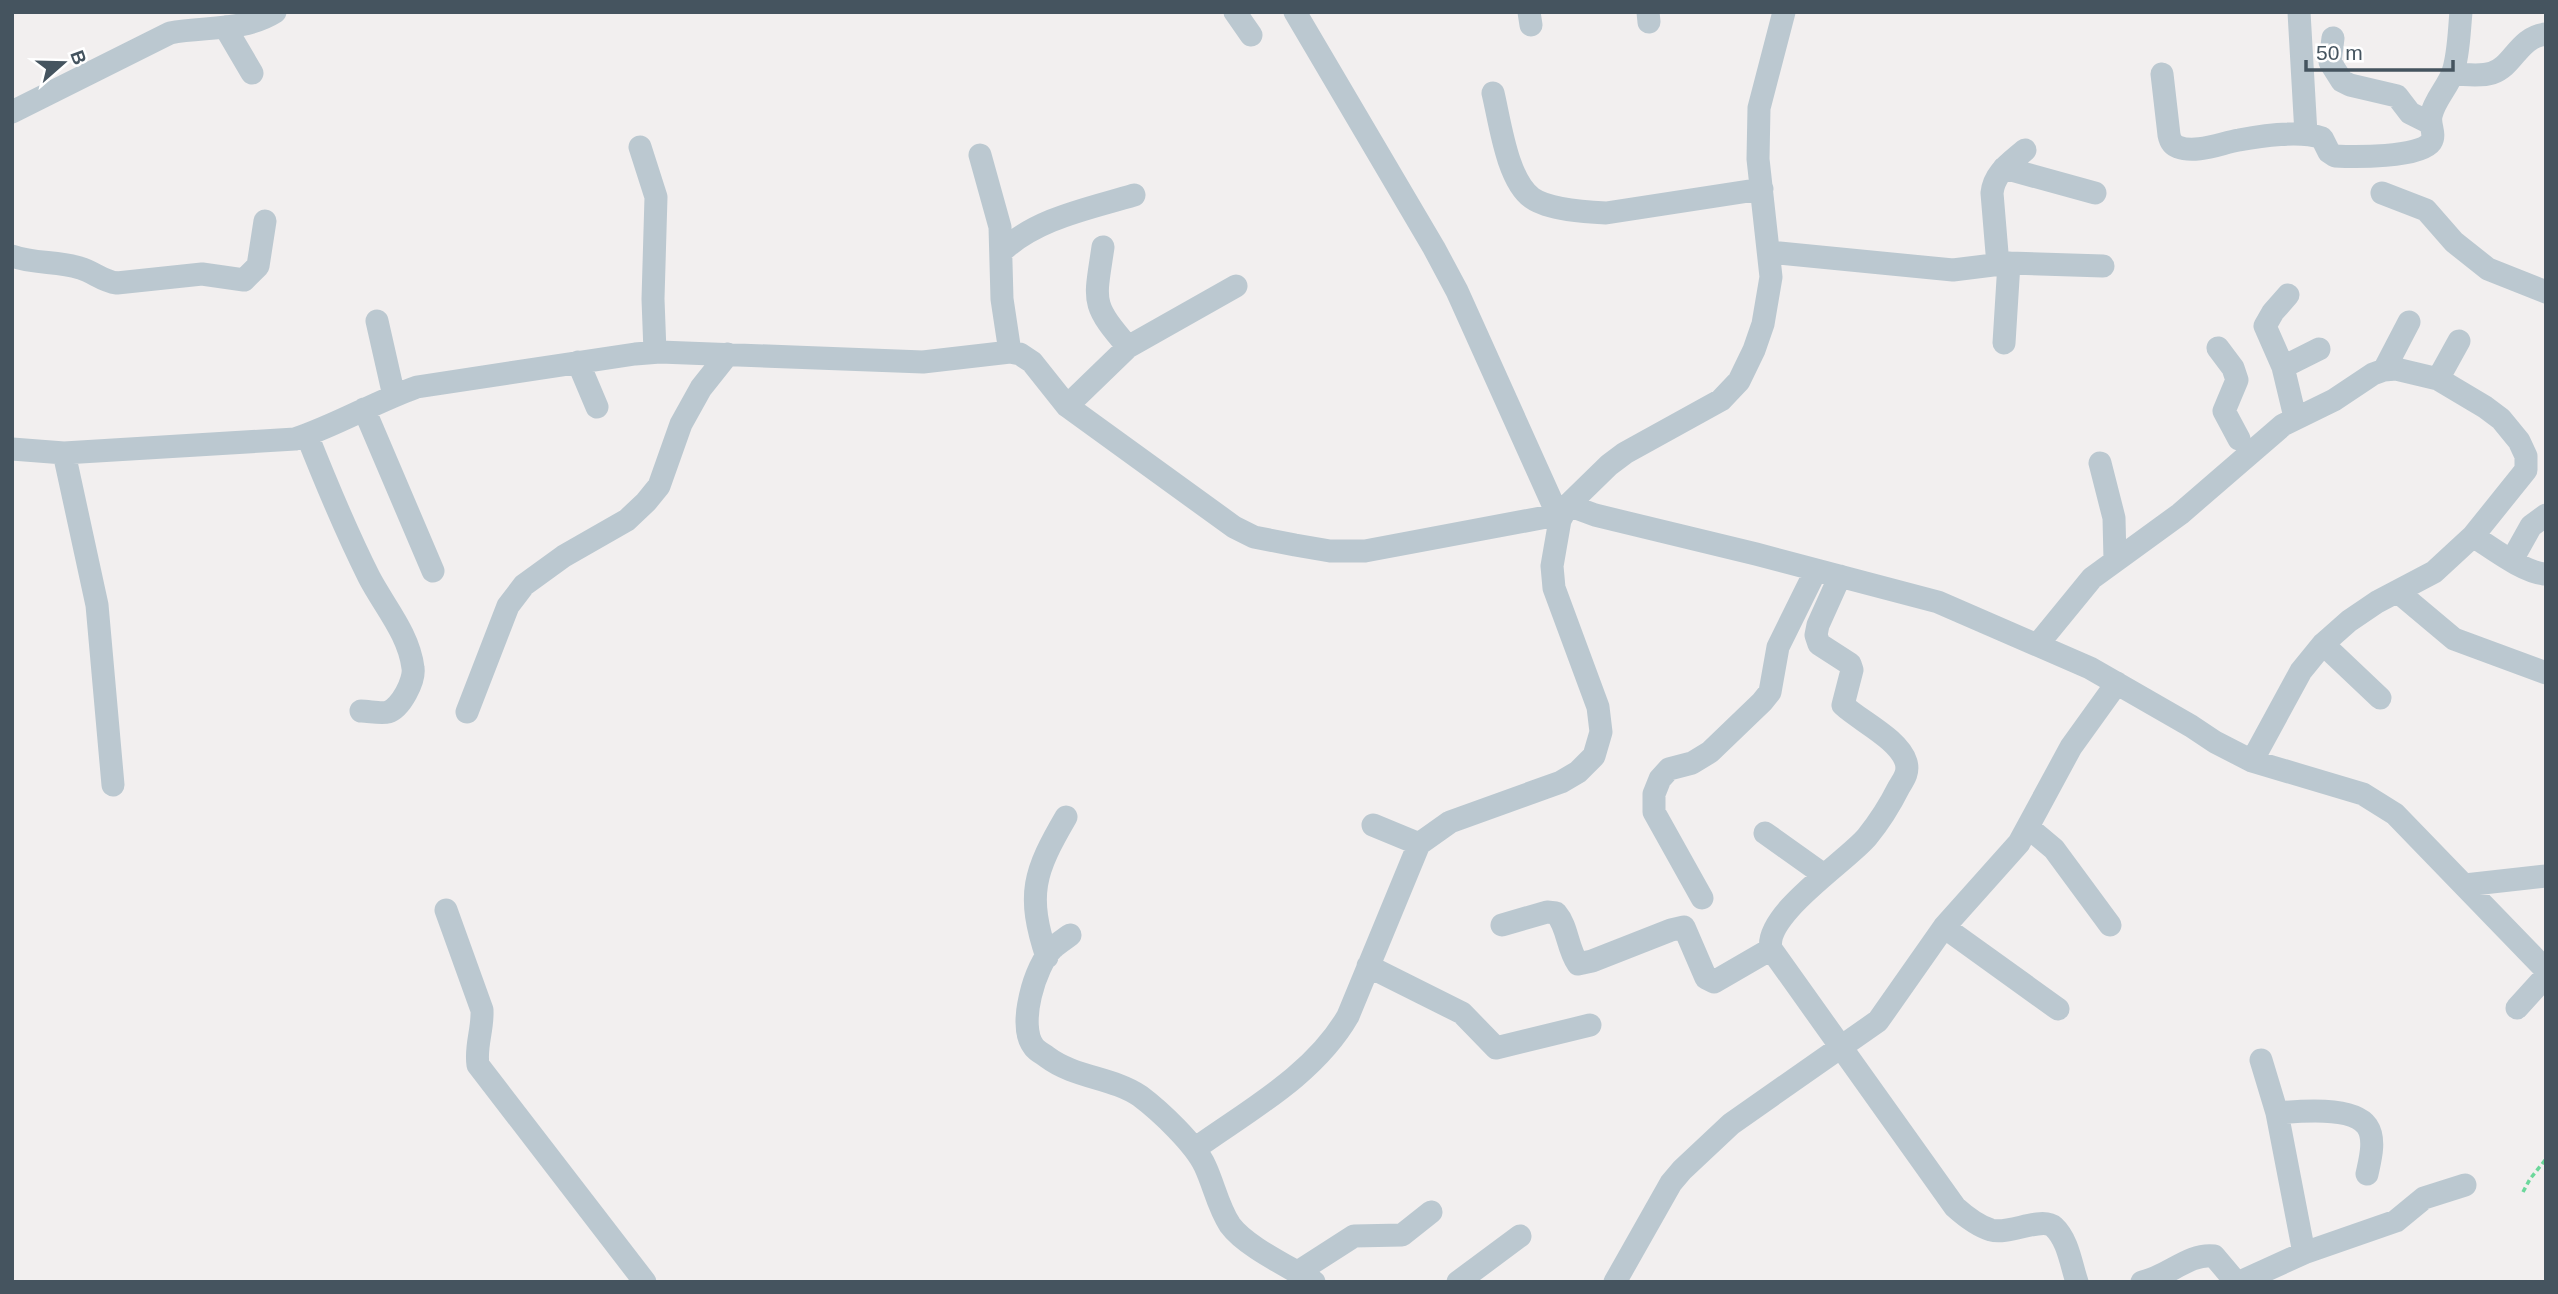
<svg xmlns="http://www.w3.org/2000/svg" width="2558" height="1294" font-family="Arial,sans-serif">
<rect width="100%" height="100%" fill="#f2efef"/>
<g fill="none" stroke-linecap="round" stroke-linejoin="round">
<!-- path -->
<path stroke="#6cd79b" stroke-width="3.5" stroke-dasharray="5 3.5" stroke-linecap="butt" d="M 2523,1192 L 2530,1179 L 2546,1159"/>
<!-- minor -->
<path stroke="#bbc8d0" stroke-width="23" d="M 1235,12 L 1251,35
M 1295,12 L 1434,248 L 1457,291 L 1560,520
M 1529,12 L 1531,25
M 1648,12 L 1649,22
M 2299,12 L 2306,134
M 225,27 L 252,73
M 2333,38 L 2330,62 L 2342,81 L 2350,85 L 2397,96 L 2410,113 L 2430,123
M 2162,74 L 2169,135 C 2170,140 2172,145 2178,147 C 2196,154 2221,143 2239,140 C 2260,136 2301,130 2322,138 L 2329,152 L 2335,156 C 2353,157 2420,158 2431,142 C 2436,134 2429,125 2431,116 C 2434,100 2448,87 2453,72 C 2459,53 2459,32 2461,12
M 2452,74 C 2465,74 2480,77 2492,73 C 2514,66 2518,37 2546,34
M 1493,93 C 1500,122 1507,180 1532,198 C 1549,210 1586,212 1606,213 L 1762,189
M 12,112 L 170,33 C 205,26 243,32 275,12
M 640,147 L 656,197 L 653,299 L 655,352
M 980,155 L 1000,227 L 1002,299 L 1010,352
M 2004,168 L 2095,193
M 2382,193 L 2426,210 L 2454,242 L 2488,269 L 2546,292
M 1103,247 C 1095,302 1090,303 1128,347
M 1001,252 C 1037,218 1088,209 1134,195
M 1769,252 L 1953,270 L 2009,263 L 2103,266
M 12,256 C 34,264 58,261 80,268 C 94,272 102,281 117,283 L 202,274 L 244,280 L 258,266 L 265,221
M 1998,265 L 1992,193 C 1994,173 2010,163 2025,150
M 2288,295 L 2273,312 L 2265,326 L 2283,367 L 2295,417
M 377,321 L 394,396
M 2004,343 L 2009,263
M 2218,348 L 2233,368 L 2237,380 L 2224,411 L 2239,439
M 578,362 L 597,407
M 2283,367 L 2319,349
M 2384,370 L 2409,322
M 2438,379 L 2459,341
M 1067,406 L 1128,347 L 1236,286
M 364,409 L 433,571
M 307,435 C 326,483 346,531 369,577 C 384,606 409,634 413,668 C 415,680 401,708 388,712 C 381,714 369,711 361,711
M 12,449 L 64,453 L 295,439 C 337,425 375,402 417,387 L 635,354 L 660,352 L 923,362 L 1010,352 L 1020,354 L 1032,362 L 1067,406 L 1234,527 L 1254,537 L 1295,545 L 1330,551 L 1365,551 L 1557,515
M 64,453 L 97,605 L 113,785
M 2100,463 L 2114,518 L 2115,560
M 1568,505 L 1595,515 L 1756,554 L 1938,602 L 2090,668 L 2191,726 L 2215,742 L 2252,761 L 2363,794 L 2395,814 L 2546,970
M 2473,536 C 2492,548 2524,573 2546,574
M 2512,560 L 2531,526 L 2546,515
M 1840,576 L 1818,625 L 1816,635 L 1819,644 L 1850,664 L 1852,670 L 1843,705 C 1860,721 1899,739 1906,762 C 1909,772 1904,779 1899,787 C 1890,805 1880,821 1867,837 C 1847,861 1763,915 1771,949 L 1955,1207 C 1965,1216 1978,1226 1991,1230 C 2009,1235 2042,1216 2054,1227 C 2068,1240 2071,1264 2077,1282
M 2398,592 L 2454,639 L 2546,673
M 2038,644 L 2092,578 L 2180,514 L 2283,425 L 2334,400 L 2373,374 L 2384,370 L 2396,369 L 2438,379 L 2485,407 L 2501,419 L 2519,441 L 2526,456 L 2526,470 L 2473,536 L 2434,572 L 2377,602 L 2349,621 L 2323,644 L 2301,671 L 2252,761
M 2323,644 L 2380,698
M 467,712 L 508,606 L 524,585 L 564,556 L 627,520 L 646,502 L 659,486 L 681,424 L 701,388 L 728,354
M 1373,825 L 1419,844
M 2029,828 L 2054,849 L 2110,925
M 1765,833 L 1824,875
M 2465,885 L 2546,876
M 1702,898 L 1654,812 L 1654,794 L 1660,779 L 1669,769 L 1692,763 L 1710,752 L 1762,702 L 1770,692 L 1778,647 L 1816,570
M 446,910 L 482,1010 C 483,1030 475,1046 478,1065 L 645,1282
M 1502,925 L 1547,912 L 1556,913 C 1568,927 1567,948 1578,964 L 1592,961 L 1671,930 L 1684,927 L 1706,978 L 1714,982 L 1771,949
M 1944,927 L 2058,1009
M 1070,935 C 1065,939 1058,943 1053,948 C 1035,965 1017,1026 1034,1047 C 1037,1051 1043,1054 1047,1057 C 1075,1078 1112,1077 1140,1096 C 1160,1111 1195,1144 1205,1166 C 1214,1185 1218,1207 1230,1225 C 1246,1247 1290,1267 1314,1282
M 1047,957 C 1026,894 1034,872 1066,817
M 1368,966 L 1462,1013 L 1496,1048 L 1590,1025
M 2517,1008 L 2546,976
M 2261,1060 L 2277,1113 L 2304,1253
M 2277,1113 C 2298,1111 2353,1106 2367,1126 C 2376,1139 2370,1160 2367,1174
M 1196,1148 C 1249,1110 1314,1075 1348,1016 L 1419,844 L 1450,822 L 1561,782 L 1578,772 L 1594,756 L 1601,732 L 1598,707 L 1554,588 L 1552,566 L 1560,520 L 1568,505 L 1609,465 L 1625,453 L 1721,400 L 1739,381 L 1754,350 L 1763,324 L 1771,277 L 1758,159 L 1759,108 L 1784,12
M 1298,1272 L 1354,1236 L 1402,1235 L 1431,1212
M 1458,1282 L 1520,1236
M 1615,1282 L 1671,1183 L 1682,1170 L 1731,1124 L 1878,1021 L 1944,927 L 2019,843 L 2071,747 L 2117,683
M 2142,1282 C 2168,1277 2188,1253 2214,1256 L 2236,1282
M 2240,1282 L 2304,1253 L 2396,1221 L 2424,1198 L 2465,1185"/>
</g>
<!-- border -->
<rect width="2558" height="1294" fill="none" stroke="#45545f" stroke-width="28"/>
<!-- north arrow -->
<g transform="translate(63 63) rotate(70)" stroke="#ffffff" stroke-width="5" paint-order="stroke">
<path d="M0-5L12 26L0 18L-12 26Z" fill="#45545f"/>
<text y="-10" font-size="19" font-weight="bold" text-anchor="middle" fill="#45545f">B</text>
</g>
<!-- scale -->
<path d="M2306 60v10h147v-10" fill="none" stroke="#45545f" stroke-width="3.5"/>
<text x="2316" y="60" font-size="21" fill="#45545f" stroke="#ffffff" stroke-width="5" paint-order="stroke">50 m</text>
</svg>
